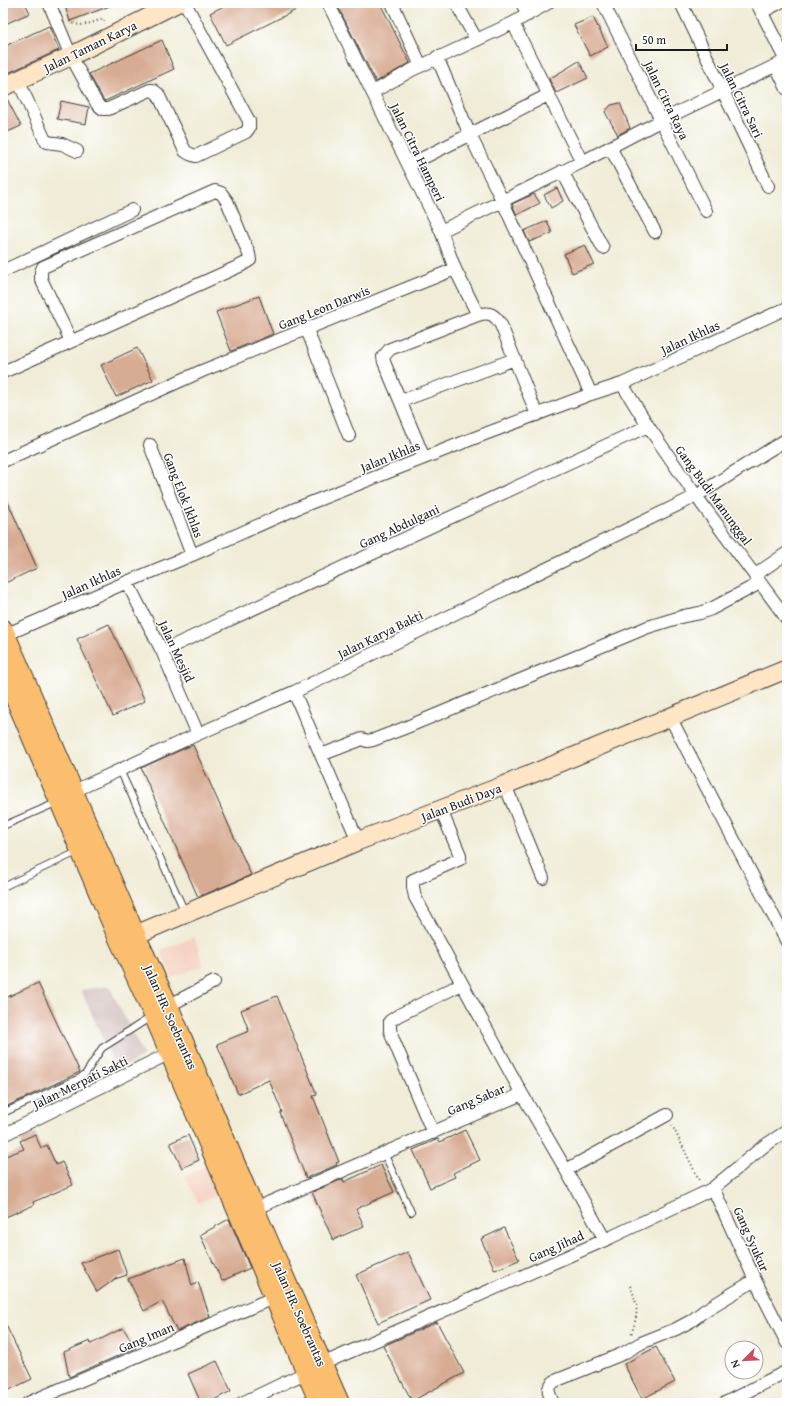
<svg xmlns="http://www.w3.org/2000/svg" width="790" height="1406" font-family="'Gentium Book Plus',serif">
<rect width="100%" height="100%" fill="#fff"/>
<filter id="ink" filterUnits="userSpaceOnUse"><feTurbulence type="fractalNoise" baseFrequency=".025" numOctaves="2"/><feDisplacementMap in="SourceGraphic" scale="8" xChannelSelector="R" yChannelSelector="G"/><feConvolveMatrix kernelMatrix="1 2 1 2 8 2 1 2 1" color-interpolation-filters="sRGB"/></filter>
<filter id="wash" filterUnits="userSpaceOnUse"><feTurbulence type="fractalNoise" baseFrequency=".012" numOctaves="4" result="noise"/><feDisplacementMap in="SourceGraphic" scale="16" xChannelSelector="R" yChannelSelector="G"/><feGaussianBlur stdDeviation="0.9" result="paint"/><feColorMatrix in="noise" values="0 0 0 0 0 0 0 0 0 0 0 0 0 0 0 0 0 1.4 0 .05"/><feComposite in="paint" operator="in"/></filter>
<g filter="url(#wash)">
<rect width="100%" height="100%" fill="#f0ecd7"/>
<!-- built -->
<path fill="#f5d2c3" d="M 194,937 L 204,965 L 172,978 L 161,950 Z
M 206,1166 L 218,1195 L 198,1203 L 185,1176 Z"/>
<!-- industrial -->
<path fill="#d1bfbd" d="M 109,986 L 144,1056 L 117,1071 L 81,990 Z"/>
<g id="blocks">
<!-- building -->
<path fill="#d8ab93" d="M 3,3 L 25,3 L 30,13 L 3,25 Z
M 64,3 L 114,3 L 115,4 L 70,21 Z
M 230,3 L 310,3 L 226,45 L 210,13 Z
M 336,3 L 380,3 L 410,63 L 376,82 Z
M 593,17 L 608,47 L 590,56 L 574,25 Z
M 49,26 L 59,50 L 8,73 L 3,62 L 3,47 Z
M 162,40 L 174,69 L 105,101 L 103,99 L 89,74 Z
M 579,61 L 588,78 L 556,93 L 549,79 Z
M 3,97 L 6,97 L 21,126 L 3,134 Z
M 61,101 L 89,107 L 86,124 L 57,119 Z
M 620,103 L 630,128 L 618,135 L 605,112 L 611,105 Z
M 557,188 L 563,201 L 551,208 L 544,195 Z
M 534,194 L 540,203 L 517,215 L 512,204 Z
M 547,221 L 552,233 L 529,242 L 524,231 Z
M 585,245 L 594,264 L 572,273 L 564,254 Z
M 259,296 L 273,334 L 231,351 L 216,312 Z
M 137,348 L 153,380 L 116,397 L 101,365 Z
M 3,491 L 37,568 L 3,584 Z
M 109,624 L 145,701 L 113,716 L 77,639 Z
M 192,745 L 193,745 L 251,875 L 198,897 L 141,768 Z
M 38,983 L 80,1072 L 3,1108 L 3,999 Z
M 277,996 L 317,1095 L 313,1096 L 339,1162 L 336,1163 L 337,1165 L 306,1178 L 280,1113 L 282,1112 L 269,1080 L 238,1094 L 217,1044 L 249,1031 L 241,1010 Z
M 465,1130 L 480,1160 L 453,1173 L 455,1177 L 430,1188 L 413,1150 L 438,1139 L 440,1142 Z
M 35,1134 L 41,1148 L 47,1145 L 56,1165 L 62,1162 L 73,1185 L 33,1202 L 34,1205 L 3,1218 L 3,1157 L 24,1149 L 20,1141 Z
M 188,1135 L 199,1160 L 182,1168 L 170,1143 Z
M 381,1165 L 394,1192 L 356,1209 L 364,1226 L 333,1240 L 312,1192 L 343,1179 L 344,1182 Z
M 229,1219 L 250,1268 L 222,1281 L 200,1235 Z
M 504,1228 L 519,1260 L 495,1270 L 481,1239 Z
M 118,1249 L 127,1275 L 115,1279 L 97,1292 L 81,1263 Z
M 408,1252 L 430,1300 L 378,1323 L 356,1275 Z
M 185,1258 L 192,1286 L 198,1282 L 210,1317 L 177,1331 L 162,1301 L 144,1311 L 128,1279 Z
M 3,1319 L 32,1379 L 3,1393 Z
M 437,1322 L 464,1373 L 412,1401 L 383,1346 Z
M 123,1328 L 136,1348 L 69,1377 L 64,1352 L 90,1341 L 91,1344 Z
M 656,1347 L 675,1382 L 642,1399 L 624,1364 Z
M 217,1361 L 231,1391 L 208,1403 L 201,1403 L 188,1374 Z"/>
</g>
</g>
<g filter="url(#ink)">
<use href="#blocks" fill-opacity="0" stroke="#3c3b38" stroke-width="1"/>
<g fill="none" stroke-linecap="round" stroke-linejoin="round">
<!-- lane casing -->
<g stroke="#3c3b38" stroke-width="8">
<path id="lane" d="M 120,770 L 185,912
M 3,826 L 58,802
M 3,887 L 79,851
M 3,1113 L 80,1078 L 86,1073 L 102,1048 L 151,1017
M 384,1153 L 411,1212"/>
</g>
<!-- street casing -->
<g stroke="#3c3b38" stroke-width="14">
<path id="street" d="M 49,3 L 71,56 L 97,104 L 103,109 L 108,109 L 150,90 L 153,90 L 158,94 L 185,151 L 190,154 L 196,156 L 246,132 L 249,128 L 249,121 L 185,3
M 328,3 L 441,231 L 455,269 L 478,315
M 392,3 L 421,66
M 456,3 L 476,39
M 522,3 L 528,15
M 603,3 L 706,211
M 681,3 L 768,186
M 757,3 L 786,61
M 762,12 L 779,3
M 513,23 L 582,162
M 437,57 L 470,135 L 502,200 L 591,394
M 776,66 L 787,89
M 18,80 L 44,138 L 47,142 L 62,144 L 77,151
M 373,92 L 412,70 L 513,23 L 548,3
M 610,147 L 655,232
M 409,165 L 548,95
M 562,171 L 603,248
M 441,231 L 582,162 L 662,120 L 787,60
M 3,271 L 132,210
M 307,330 L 349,436
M 3,372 L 242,265 L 250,260 L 249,254 L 227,201 L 221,193 L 215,191 L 43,267 L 41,272 L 41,279 L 71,341
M 622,384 L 648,426 L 696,496 L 787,619
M 401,401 L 515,359
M 150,445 L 192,555
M 424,458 L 384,362 L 383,357 L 390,349 L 478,315 C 490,311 495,315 501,325 L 537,415
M 3,461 L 202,371 L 455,269
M 755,575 L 787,553
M 127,582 L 162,651 L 198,734
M 5,635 L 127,582 L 192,555 L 295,509 L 477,437 L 591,394 L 622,384 L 787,308
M 162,651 L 648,426
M 294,692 L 358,841
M 670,717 L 787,942
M 321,755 L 355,742 L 362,739 L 367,741 L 373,740 L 402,729 L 648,627 L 684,616 L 700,613 L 711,609 L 760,583
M 505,785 L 543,878
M 74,791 L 198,734 L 294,692 L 696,496 L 787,439
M 441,810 L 460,855 L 460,859 L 413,880 L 413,887 L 415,897 L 522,1094
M 168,1006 L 214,982
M 433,1133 L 393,1039 L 390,1030 L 390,1021 L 399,1015 L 462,984
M 3,1135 L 170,1053
M 566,1170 L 605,1240
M 713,1188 L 755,1280 L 787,1343
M 254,1209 L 522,1094 L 566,1170 L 667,1115
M 322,1364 L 605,1240 L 704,1193 L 713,1188 L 764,1146 L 787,1131
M 28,1403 L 275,1297
M 242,1403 L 307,1372
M 553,1403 C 549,1393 545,1389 555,1381 L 622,1354 L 641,1343 L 676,1329 L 691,1321 L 704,1311 L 755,1280
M 725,1403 L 787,1371"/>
</g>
<!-- secondary casing -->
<g stroke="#3c3b38" stroke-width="20">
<path id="secondary" d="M 3,87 L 71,56 L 177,3
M 135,935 L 358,841 L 505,785 L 787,669"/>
</g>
<!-- primary casing -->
<g stroke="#3c3b38" stroke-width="22">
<path id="primary" d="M 3,630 L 135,935 L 168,1006 L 254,1209 L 339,1403
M 3,669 L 116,932 L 154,1015 L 320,1403"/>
</g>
<!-- path -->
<path stroke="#3c3b38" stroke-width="2" stroke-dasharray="1 3" stroke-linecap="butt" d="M 70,21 C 79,29 93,22 103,19 L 105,24
M 672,1125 L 700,1182
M 630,1286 C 639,1306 638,1314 631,1335"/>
<!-- lane -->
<use href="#lane" stroke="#fff" stroke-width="6"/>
<!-- street -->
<use href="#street" stroke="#fff" stroke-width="12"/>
<!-- secondary -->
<use href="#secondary" stroke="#fde5c5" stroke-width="18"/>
<!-- primary -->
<use href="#primary" stroke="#fabe6e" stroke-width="20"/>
</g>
</g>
<g text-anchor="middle" stroke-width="3" stroke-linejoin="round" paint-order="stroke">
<!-- street labels -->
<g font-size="13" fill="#1c1c1c" stroke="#fff">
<text transform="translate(90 46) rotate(-26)" y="5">Jalan Taman Karya</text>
<text transform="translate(667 100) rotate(64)" y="5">Jalan Citra Raya</text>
<text transform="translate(742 100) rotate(64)" y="5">Jalan Citra Sari</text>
<text transform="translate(418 152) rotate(64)" y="5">Jalan Citra Hamperi</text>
<text transform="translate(324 307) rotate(-22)" y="5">Gang Leon Darwis</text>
<text transform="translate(690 337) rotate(-25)" y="5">Jalan Ikhlas</text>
<text transform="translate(390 456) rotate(-22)" y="5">Jalan Ikhlas</text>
<text transform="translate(184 495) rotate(69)" y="5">Gang Elok Ikhlas</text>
<text transform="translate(714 495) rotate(54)" y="5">Gang Budi Manunggal</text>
<text transform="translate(399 526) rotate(-25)" y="5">Gang Abdulgani</text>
<text transform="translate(91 582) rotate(-24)" y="5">Jalan Ikhlas</text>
<text transform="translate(380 634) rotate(-26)" y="5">Jalan Karya Bakti</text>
<text transform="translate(177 651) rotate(65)" y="5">Jalan Mesjid</text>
<text transform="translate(461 802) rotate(-21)" y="5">Jalan Budi Daya</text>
<text transform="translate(171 1017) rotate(66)" y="5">Jalan HR. Soebrantas</text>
<text transform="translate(80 1082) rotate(-26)" y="5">Jalan Merpati Sakti</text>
<text transform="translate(476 1099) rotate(-23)" y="5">Gang Sabar</text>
<text transform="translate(752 1239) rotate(66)" y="5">Gang Syukur</text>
<text transform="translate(556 1246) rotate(-24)" y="5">Gang Jihad</text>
<text transform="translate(300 1314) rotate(66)" y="5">Jalan HR. Soebrantas</text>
<text transform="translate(146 1337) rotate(-23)" y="5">Gang Iman</text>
</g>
</g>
<!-- margin -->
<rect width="790" height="1406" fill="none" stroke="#fff" stroke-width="16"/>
<!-- north arrow -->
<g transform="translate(744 1360) rotate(246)"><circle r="19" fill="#ffffff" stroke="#a4a4a4"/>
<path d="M0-3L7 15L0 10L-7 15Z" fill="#d1495b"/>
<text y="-6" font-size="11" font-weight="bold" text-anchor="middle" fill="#1c1c1c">N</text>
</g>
<!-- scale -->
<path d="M636 44v6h91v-6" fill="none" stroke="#1c1c1c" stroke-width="2"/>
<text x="642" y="44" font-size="12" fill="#1c1c1c" stroke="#ffffff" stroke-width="3" paint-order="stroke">50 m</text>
</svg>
